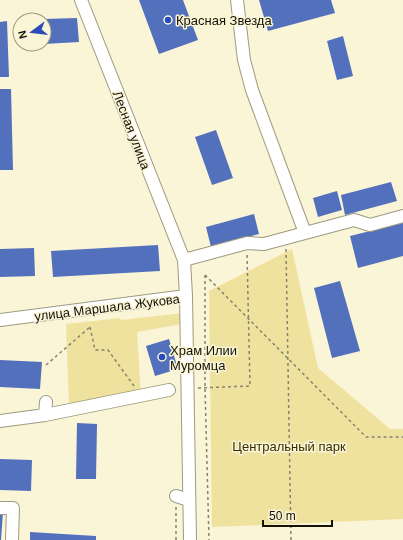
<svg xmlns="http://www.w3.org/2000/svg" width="403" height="540" font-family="Helvetica,sans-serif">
<rect width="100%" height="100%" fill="#faf5d6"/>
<!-- green -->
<path fill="#efe29f" d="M 292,249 L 318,368 L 390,429 L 403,429 L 403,519 L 212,527 L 209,291 Z
M 184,313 L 182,324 L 137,332 L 141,396 L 69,406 L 66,324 L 120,318 L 121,320 Z"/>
<!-- building -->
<path fill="#5370bd" d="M 139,0 L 183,0 L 198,40 L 159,54 Z
M 259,0 L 331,0 L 335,13 L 268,31 Z
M 77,18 L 79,42 L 44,44 L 44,19 Z
M 7,21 L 9,77 L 0,77 L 0,22 Z
M 343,36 L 353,76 L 337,80 L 327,41 Z
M 0,89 L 11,89 L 13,170 L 0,170 Z
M 216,130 L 233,178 L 212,185 L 195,137 Z
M 391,182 L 397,201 L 345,215 L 341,195 Z
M 337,191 L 342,210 L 318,217 L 313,198 Z
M 254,214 L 259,234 L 211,247 L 206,227 Z
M 403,223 L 403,256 L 358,268 L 350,236 Z
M 158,245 L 160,271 L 53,277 L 51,251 Z
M 34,248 L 35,276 L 0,277 L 0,249 Z
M 340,281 L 360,351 L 332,358 L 314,288 Z
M 169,339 L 178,369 L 155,376 L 146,346 Z
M 0,360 L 42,362 L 40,389 L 0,387 Z
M 77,423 L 97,424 L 96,479 L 76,479 Z
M 0,459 L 32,460 L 31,491 L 0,490 Z
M 0,512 L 3,512 L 1,540 L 0,540 Z
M 30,532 L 96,536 L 96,540 L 30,540 Z"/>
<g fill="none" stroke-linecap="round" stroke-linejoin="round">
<!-- minor casing -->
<g stroke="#9f9a7e" stroke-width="14">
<path id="minor" d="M 81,0 L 184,260 L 186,296
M 305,233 L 354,220 L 370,225 L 403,216
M 184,260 L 247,243 L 264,244 L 305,233 L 252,90 L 244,60 L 237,0
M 0,320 L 186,296 L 190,540
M 45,415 L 169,390
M 0,421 L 45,415 L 46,402
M 176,496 L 189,500
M 0,508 L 13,508 L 12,540"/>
</g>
<!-- path -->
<path stroke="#86836e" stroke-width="1.5" stroke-dasharray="3 3" stroke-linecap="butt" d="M 286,249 L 291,540
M 205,275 L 366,437 L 403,437
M 205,275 L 205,388 L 209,540
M 90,327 L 95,350 L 108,350 L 134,386
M 46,365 L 90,327
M 198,388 L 250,386 L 247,254
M 176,540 L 176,507"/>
<!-- minor -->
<use href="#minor" stroke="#fff" stroke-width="12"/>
</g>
<!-- markers -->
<g fill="#2c4bbb" stroke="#faf5d6" stroke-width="1.5">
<circle cx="168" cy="20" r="4"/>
<circle cx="162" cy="357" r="4"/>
</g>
<g text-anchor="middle" stroke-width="3" stroke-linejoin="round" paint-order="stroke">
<!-- poi labels -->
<g font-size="13" fill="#141207" stroke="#faf5d6" text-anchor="start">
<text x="176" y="25">Красная Звезда</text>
<text x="170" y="355">Храм Илии<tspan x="170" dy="15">Муромца</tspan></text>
</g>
<!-- street labels -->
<g font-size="13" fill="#141207" stroke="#faf5d6">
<text transform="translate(132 130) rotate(69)" y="5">Лесная улица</text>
<text transform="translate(107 307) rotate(-7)" y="5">улица Маршала Жукова</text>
</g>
<!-- park labels -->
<g font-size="13" fill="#372f02" stroke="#faf5d6">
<text x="289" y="451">Центральный парк</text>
</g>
</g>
<!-- north arrow -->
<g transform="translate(32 32) rotate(255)"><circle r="19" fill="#faf5d6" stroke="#9e9a83"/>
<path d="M0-3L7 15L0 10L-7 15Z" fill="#2c4bbb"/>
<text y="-6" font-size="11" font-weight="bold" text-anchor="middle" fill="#141207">N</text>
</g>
<!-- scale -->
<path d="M263 520v6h69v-6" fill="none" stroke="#141207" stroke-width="2"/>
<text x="269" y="520" font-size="12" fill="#141207" stroke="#faf5d6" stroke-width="3" paint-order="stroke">50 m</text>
</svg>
